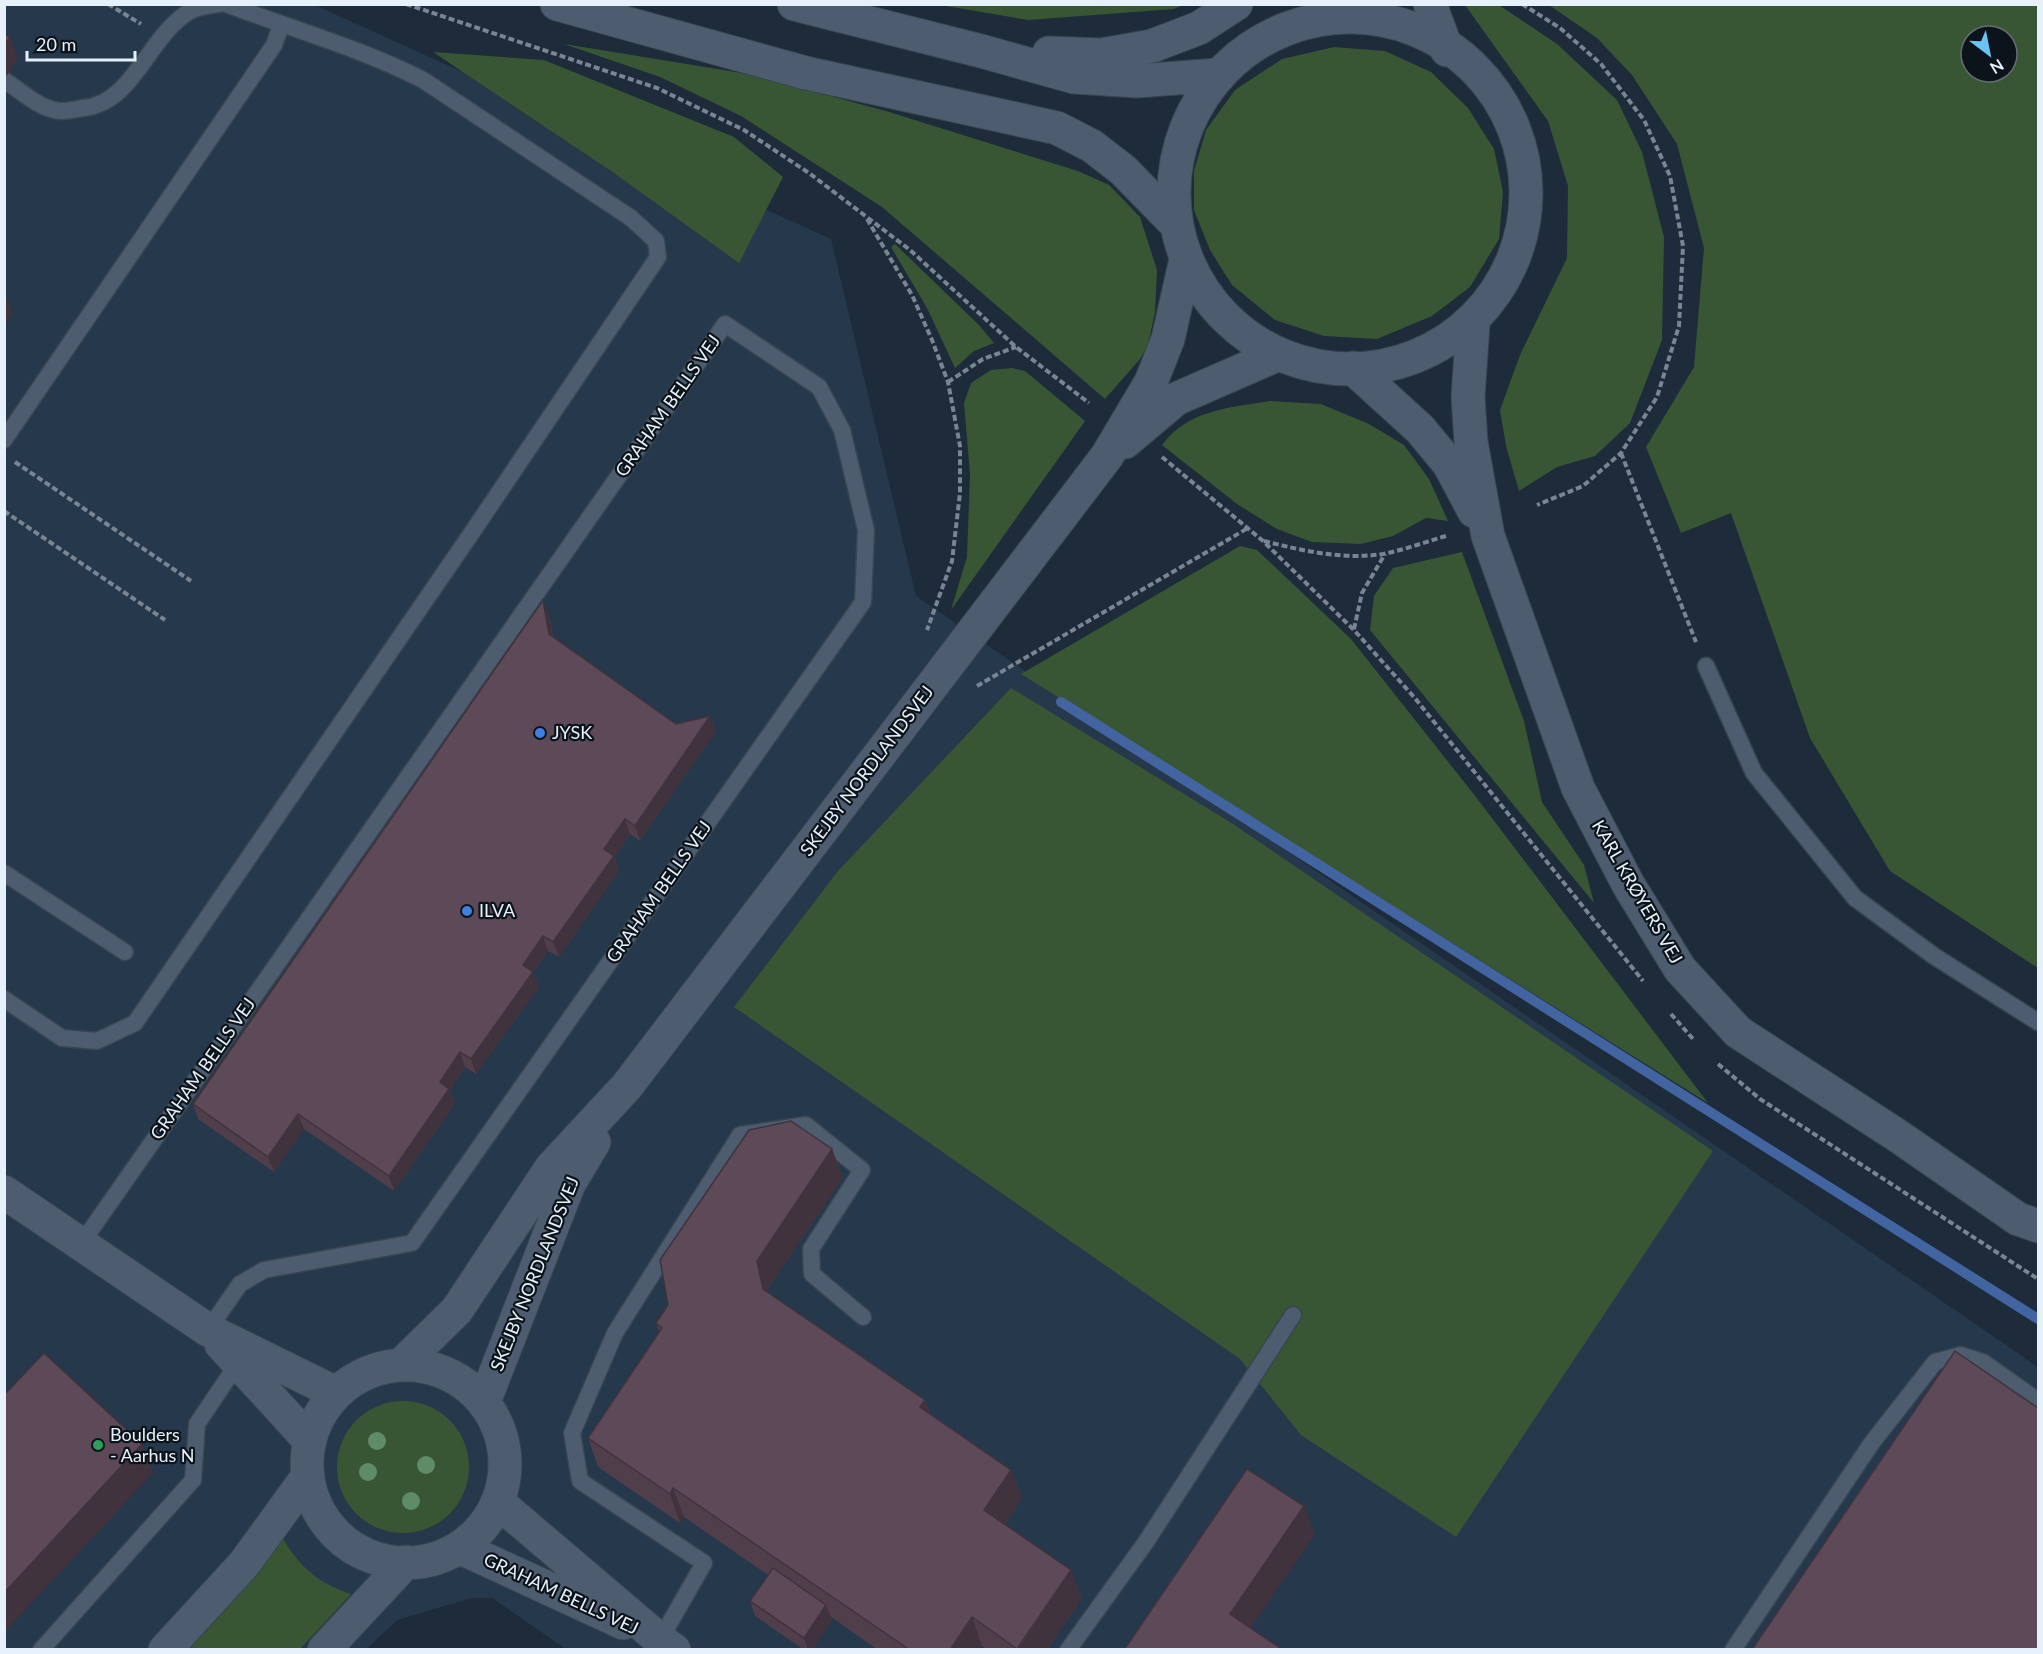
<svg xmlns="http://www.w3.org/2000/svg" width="2043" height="1654" font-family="Lato,sans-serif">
<rect width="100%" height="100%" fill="#1d2b3b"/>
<!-- built -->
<path fill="#25384c" d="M 5,5 L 315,5 L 831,239 L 916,596 L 2038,1367 L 2038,1649 L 567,1650 L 492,1598 L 472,1598 L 397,1620 L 367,1649 L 5,1650 Z"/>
<!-- green -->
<path fill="#385634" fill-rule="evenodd" d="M 940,5 L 1183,5 L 1174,9 L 1028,20 Z
M 1465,5 L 1499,5 L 1557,44 L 1617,100 L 1642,152 L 1664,237 L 1662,340 L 1630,423 L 1595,456 L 1557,467 L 1519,491 L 1506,446 L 1500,410 L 1520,355 L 1567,258 L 1568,186 L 1548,121 Z
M 1549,5 L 2038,5 L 2038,968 L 1890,871 L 1810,738 L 1731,513 L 1681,533 L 1646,447 L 1694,367 L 1704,248 L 1677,144 L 1632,75 L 1597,38 ZM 1971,36 L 2007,36 L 2007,72 L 1971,72 Z
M 564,44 L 748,74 L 886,111 L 1078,171 L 1109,185 L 1140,217 L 1157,270 L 1155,312 L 1148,345 L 1140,359 L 1105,399 L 882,207 L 741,116 L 660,77 Z
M 1334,47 L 1385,51 L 1431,72 L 1468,108 L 1494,149 L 1503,192 L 1499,239 L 1470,287 L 1432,316 L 1377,339 L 1324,336 L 1275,320 L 1232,285 L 1210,250 L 1194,210 L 1194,171 L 1206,130 L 1235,90 L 1282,59 Z
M 433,52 L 544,60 L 734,137 L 783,177 L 739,263 L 614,173 Z
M 895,244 L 979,325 L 994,343 L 974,351 L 955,368 L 927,308 L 891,247 Z
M 1012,368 L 1025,371 L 1085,421 L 951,610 L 967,557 L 970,474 L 964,403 L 971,383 L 991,370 Z
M 1270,401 L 1321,404 L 1369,424 L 1404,445 L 1429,479 L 1448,521 L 1426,518 L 1393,536 L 1361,544 L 1312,542 L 1277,529 L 1237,504 L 1162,445 C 1189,409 1229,408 1270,401 Z
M 1240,546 L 1257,550 L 1351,639 L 1476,797 L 1708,1103 L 1021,674 Z
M 1462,552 L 1524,721 L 1542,802 L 1584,865 L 1594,903 L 1370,630 L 1374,596 L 1393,568 Z
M 1011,688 L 1230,822 L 1713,1151 L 1456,1537 L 1301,1435 L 1240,1359 L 734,1007 L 838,871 Z
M337 1467a66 66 0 1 1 132 0a66 66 0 1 1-132 0Z
M 283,1539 C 301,1568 318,1583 351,1594 L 300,1649 L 180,1650 Z"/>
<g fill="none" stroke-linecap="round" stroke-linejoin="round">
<!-- stream -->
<path stroke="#4264a0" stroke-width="10" d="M 1061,702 L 2038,1319"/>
<!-- lane casing -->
<g stroke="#384551" stroke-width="19">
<path id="lane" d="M 4,80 C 21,91 39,109 60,111 C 67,111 76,109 83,108 C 135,103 148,34 192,10 C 200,6 210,6 219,4
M 4,440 L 274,45 L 281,25
M 1706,666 L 1754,773 L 1855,898 L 1934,956 L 2038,1022
M 4,873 L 125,952
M 4,999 L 62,1038 L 97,1041 L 135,1023 L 473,531 L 658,257 L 656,241 L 631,218 L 423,80 C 360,48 292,29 226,4
M 81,1244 L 725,324 L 819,387 L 842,430 L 866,530 L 863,602 L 412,1243 L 264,1270 L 240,1284 L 208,1330
M 660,1640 L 704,1563 L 580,1481 L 572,1433 L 615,1333 L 740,1135 L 806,1125 L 862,1170 L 811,1249 L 812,1274 L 863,1317
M 41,1650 L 193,1480 L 197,1424 L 240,1360
M 1068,1650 L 1146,1542 L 1293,1315
M 1733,1650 L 1871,1444 L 1935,1362 L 1961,1355 L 1983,1362 L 2038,1401"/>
</g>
<!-- street casing -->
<g stroke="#384551" stroke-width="35">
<path id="street" d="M 1473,324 L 1468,397 L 1471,442 L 1488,536 L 1578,788 L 1628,884 L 1680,969 L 1738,1032 L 1898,1136 L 2018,1219 L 2038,1226
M 1353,368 L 1420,429 L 1449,464 L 1474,511
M 4,1192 L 208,1330 L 336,1393
M 221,1344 L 310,1441
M 402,1364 L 457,1310 L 551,1168 L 627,1086 L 896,733
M307 1464a99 99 0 1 1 198 0a99 99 0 1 1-198 0Z
M 484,1402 L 569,1184 L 594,1142
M 499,1503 L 660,1640 L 674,1650
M 461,1548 L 623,1623
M 165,1650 L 244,1564 L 308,1476
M 324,1650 L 406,1562"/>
</g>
<!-- secondary casing -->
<g stroke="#384551" stroke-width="35">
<path id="secondary" d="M 557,4 L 806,73 L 1057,128 L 1092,146 L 1123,170 L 1171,219
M 794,4 L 981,51 L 1074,77 L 1137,81 L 1218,75
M 1430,4 L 1447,50
M1174 193a176 176 0 1 1 352 0a176 176 0 1 1-352 0Z
M 1049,53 L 1101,55 L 1152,46 L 1199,28 L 1236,4
M 1125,442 L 1176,399 L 1279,354
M 896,733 L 1107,456 L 1151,382 L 1168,339 L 1186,259"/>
</g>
<!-- path -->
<path stroke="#798592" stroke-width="4" stroke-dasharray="6 3" stroke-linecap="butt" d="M 108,4 L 141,24
M 406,4 L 657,88 L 744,130 L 809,173 L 910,250 L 1016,347 L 1089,403
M 1522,4 L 1560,28 L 1601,64 L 1644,120 L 1670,176 L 1683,246 L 1679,326 L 1657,397 L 1621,453 L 1583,486 L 1537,505
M 867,219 L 912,295 L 932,340 L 948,382 L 960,446 L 960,493 L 952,561 L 927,630
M 948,382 L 983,359 L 1016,347
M 1621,453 L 1696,642
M 1162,457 L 1263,541 L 1354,630 L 1414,697 L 1643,981
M 15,462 L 191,581
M 4,511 L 165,620
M 1264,541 C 1304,551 1342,560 1383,554 C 1404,550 1425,542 1446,536
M 1354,629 L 1362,593 L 1385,554
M 977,686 L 1248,528
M 1671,1014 L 1694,1040
M 1718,1064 L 1760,1099 L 2038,1279"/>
<!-- lane -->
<use href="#lane" stroke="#4d5d6f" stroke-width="16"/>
<!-- street -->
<use href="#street" stroke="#4d5d6f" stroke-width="33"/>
<!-- secondary -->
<use href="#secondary" stroke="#4d5d6f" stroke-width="33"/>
</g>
<!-- trees -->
<g fill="#5e8c66">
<circle cx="377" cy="1441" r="9"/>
<circle cx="426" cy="1465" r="9"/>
<circle cx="368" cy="1472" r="9"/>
<circle cx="411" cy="1501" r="9"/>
</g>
<!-- wall -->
<path fill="#503f4b" d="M 549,615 L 553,636 L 676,724 L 710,716 L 716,731 L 640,841 L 630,834 L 615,857 L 619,871 L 559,957 L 548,951 L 533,973 L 539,987 L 476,1074 L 465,1067 L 450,1090 L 455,1104 L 394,1191 L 304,1129 L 274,1172 L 198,1119 L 193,1104 Z
M 832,1149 L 843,1178 L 767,1290 L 768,1292 L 925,1400 L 930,1413 L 1011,1470 L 1022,1498 L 1005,1524 L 1082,1598 L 1047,1650 L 987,1650 L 982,1646 L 980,1650 L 878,1650 L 831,1617 L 832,1620 L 812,1650 L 804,1650 L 755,1616 L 750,1601 L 768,1575 L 684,1517 L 680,1523 L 598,1467 L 588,1438 L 659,1332 L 656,1323 Z"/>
<!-- shaded-wall -->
<path fill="#41333d" d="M 10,37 L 18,59 L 4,79 L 4,45 Z
M 4,291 L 13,313 L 4,326 Z
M 543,600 L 549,615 L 555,649 L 549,634 Z
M 710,716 L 716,731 L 640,841 L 635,826 Z
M 625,819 L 630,834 L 615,857 L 619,871 L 559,957 L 553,942 L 604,849 Z
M 543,936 L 548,951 L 533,973 L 539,987 L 476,1074 L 471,1059 L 523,965 Z
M 460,1052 L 465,1067 L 450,1090 L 455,1104 L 394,1191 L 389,1176 L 440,1082 Z
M 298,1114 L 304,1129 L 274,1172 L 268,1157 Z
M 832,1149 L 843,1178 L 767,1290 L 773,1318 L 763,1289 L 757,1261 Z
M 925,1400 L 935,1429 L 920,1407 Z
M 142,1444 L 153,1473 L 4,1633 L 4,1593 Z
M 1011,1470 L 1022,1498 L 995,1539 L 984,1510 Z
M 673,1488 L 684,1517 L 680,1523 L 670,1494 Z
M 1304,1506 L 1315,1535 L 1240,1643 L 1230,1614 Z
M 1071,1570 L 1082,1598 L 1047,1650 L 1018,1650 Z
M 826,1605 L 832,1620 L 812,1650 L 808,1650 L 804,1638 Z
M 972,1617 L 982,1646 L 980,1650 L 950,1650 Z"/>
<!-- building -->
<path fill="#5d4957" stroke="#41333d" stroke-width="1.5" d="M 4,34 L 10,37 L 4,45 Z
M 543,600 L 549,634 L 676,724 L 710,716 L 635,826 L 625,819 L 604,849 L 614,856 L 553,942 L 543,936 L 523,965 L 533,972 L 471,1059 L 460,1052 L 440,1082 L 449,1089 L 389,1176 L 298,1114 L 268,1157 L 193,1104 Z
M 791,1121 L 832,1149 L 757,1261 L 763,1289 L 925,1400 L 920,1407 L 1011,1470 L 984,1510 L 1071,1570 L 1017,1649 L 972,1617 L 950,1650 L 910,1650 L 673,1488 L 670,1494 L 588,1438 L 662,1328 L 656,1323 L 668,1305 L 660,1260 L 749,1130 Z
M 1955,1351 L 2038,1408 L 2038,1650 L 1755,1650 L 1753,1648 Z
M 44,1353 L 142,1444 L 4,1593 L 4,1395 Z
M 1247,1469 L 1304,1506 L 1230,1614 L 1283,1650 L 1124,1650 Z
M 773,1568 L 826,1605 L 804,1638 L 750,1601 Z"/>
<!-- markers -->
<g fill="#3f7fe0" stroke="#0d131a" stroke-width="2">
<circle cx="540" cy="733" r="6"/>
<circle cx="467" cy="911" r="6"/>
</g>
<circle fill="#2e9e5b" stroke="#0d131a" stroke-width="2" cx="98" cy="1445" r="6"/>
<g text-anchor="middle" stroke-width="4.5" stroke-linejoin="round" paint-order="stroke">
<!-- street labels -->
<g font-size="18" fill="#e7f1fb" stroke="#0d131a">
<text transform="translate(668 406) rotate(-55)" y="6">GRAHAM BELLS VEJ</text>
<text transform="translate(867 771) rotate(-53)" y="6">SKEJBY NORDLANDSVEJ</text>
<text transform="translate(659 892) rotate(-55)" y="6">GRAHAM BELLS VEJ</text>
<text transform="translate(1637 892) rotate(60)" y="6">KARL KRØYERS VEJ</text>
<text transform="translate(203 1069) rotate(-55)" y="6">GRAHAM BELLS VEJ</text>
<text transform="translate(535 1274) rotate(-68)" y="6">SKEJBY NORDLANDSVEJ</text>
<text transform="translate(561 1594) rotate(25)" y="6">GRAHAM BELLS VEJ</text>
</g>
<!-- poi labels -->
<g font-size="18" fill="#e7f1fb" stroke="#0d131a" text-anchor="start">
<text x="552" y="739">JYSK</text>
<text x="479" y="917">ILVA</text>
<text x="110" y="1441">Boulders<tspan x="110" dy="21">- Aarhus N</tspan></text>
</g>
</g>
<!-- border -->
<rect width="2043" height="1654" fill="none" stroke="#e7f1fb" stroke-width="12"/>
<!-- north arrow -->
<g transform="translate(1989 54) rotate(148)"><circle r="28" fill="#0d131a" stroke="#646c74" stroke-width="1.5"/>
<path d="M0-4.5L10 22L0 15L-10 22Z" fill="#6ac3f1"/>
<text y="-9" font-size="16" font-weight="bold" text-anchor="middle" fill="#e7f1fb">N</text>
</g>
<!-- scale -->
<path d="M27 51v9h108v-9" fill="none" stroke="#e7f1fb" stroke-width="3"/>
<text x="36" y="51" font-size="18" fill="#e7f1fb" stroke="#0d131a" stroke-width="4.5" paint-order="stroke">20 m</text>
</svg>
